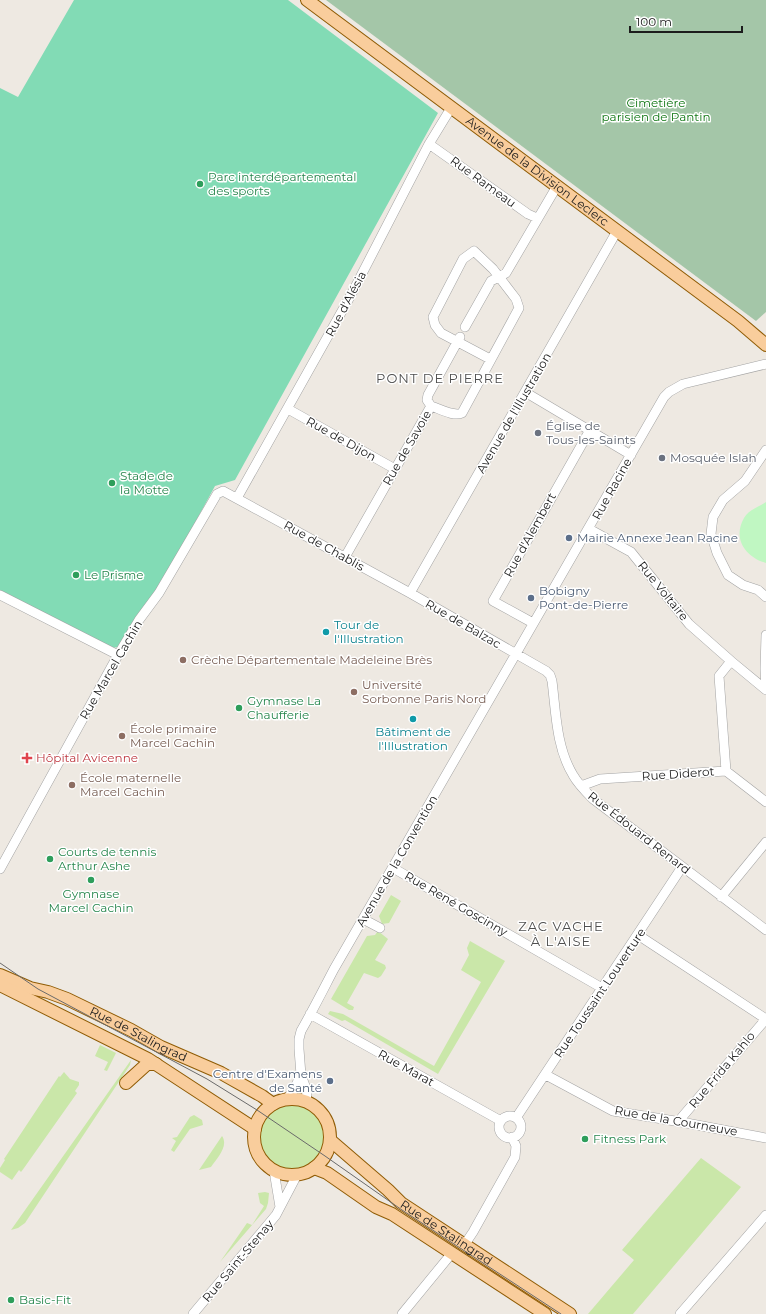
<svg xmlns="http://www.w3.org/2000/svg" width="766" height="1314" font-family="Montserrat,sans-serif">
<rect width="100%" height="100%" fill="#eee9e2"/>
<!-- grass -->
<path fill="#cae7a9" d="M 391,895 L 401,901 L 389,923 L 382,924 L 379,916 Z
M 378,931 L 388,939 L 375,960 L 385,965 L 386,968 L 381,976 L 378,978 L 364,973 L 347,1003 L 354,1007 L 353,1010 L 349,1010 L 331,999 L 367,936 L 375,935 Z
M 470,941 L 505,961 L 438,1074 L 345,1020 L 342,1021 L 328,1014 L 330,1011 L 343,1014 L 434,1066 L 481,982 L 461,970 L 469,955 L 467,948 Z
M 100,1045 L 116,1053 L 107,1071 L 104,1070 L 108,1062 L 95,1056 Z
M 131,1060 L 130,1065 L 25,1223 L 18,1228 L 11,1230 Z
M 64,1072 L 70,1079 L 79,1082 L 79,1085 L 75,1091 L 77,1093 L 24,1168 L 21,1172 L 19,1170 L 12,1180 L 0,1172 L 0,1168 L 5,1160 L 4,1159 L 59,1076 L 60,1077 Z
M258 1137a34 34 0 1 1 68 0a34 34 0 1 1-68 0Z
M 194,1115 L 202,1120 L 203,1125 L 190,1129 L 174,1152 L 171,1150 L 176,1141 L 172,1138 L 177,1137 L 190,1117 Z
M 222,1136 C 229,1146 217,1158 211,1167 L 199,1170 Z
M 701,1158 L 741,1187 L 633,1314 L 588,1314 L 634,1260 L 622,1250 Z
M 265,1192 L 269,1193 L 268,1203 L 266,1209 L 220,1262 L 247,1223 L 252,1225 L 264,1206 L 260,1203 L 258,1193 Z"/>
<!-- cemetery -->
<path fill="#a4c6a8" d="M 326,0 L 766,0 L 766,312 L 756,321 Z"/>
<!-- park -->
<path fill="#c0f7c2" d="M 766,502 L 766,563 C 746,557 732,539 744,518 C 748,510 759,507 766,502 Z"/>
<!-- pitch -->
<path fill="#82dbb5" d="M 74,0 L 288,0 L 438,113 L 235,480 L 215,486 L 172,565 L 118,647 L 112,648 L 0,592 L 0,88 L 18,97 Z"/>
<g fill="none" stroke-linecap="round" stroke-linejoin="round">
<!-- minor casing -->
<g stroke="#a3a3a3" stroke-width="10">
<path id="minor" d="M 429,144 L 528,214 L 537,218
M 465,327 L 491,281 L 506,273 L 557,186
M 525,392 L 631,455
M 431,406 C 440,409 454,417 462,413 L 519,308 L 516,299 L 493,269 L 474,251 L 463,259 L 433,317 L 435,325 L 441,333 L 490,359
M 431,406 L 427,400 L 428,395 L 460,337
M 288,409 L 395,469
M 766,450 L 745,481 L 723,500 L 713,517 L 711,534 L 717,553 L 728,575 L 743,585 L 758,590 L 766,597
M 237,498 L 351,295 L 429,144 L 451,108
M 589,529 L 631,552 L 689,624 L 731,661 L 719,676 L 726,771
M 345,557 L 431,406
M 410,593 L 617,231
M 0,595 L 118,655
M 533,623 L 493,601 L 590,430
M 731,661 L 766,690
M 766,689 L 765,669 L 766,635
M 581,786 L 600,779 L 726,771 L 766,802
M 393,868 L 602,988
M 0,869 L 118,655 L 139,620 L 159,593 L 217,494 L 223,491 L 410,593 L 546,671 L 550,675 L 552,681 C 556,712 556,747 573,775 C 578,784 585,791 593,799 L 766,930
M 721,897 L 766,842
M 363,919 L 380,928
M 638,935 L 766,1019 L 682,1117 L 681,1122
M 310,1014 L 501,1121
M 546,1075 L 613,1111 L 681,1122 L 766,1138
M 286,1100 L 293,1091 L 301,1075
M 306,1102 L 307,1091 L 301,1075 L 299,1049 L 299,1039 L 301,1031 C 313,1010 323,990 334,969 C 443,778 555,588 664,397 L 669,392 L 683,384 L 766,364
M499 1127a11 11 0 1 1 22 0a11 11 0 1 1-22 0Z
M 516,1118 L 682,867
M 274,1171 L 280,1207
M 465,1244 L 473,1232 L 515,1157 L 516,1146 L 512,1137
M 193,1314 L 276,1215 L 297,1175
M 402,1314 L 452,1253
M 680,1314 L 766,1215"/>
</g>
<!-- major casing -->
<g stroke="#905c05" stroke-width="14">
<g id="major">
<path id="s1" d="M 307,0 L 738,321 L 766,345"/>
<path id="s2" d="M 0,975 L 30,988 L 48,992 L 67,999 L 131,1030 L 161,1047 L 221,1073 L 262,1096 L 273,1104"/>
<path d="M 0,985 L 148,1059 L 255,1129"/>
<path d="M 126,1083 L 147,1064 L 156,1064"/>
<circle cx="292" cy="1137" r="38"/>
<path id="s3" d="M 330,1140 L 388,1190 L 401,1203 L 570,1314"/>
<path d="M 314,1168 L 327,1173 L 376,1207 L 392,1214 L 545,1314"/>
</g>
</g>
<!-- minor -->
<use href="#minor" stroke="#fff" stroke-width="9"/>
<!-- major -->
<use href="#major" stroke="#f9cd9c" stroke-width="12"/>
<!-- tram -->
<path stroke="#6a6a6a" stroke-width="1" d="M 0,963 L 38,989 L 207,1079 L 257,1110 L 325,1156 L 402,1210 L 561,1314"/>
</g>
<!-- markers -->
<g fill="#2e9e5b" stroke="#fff" stroke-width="1.5">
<circle cx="200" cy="184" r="4"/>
<circle cx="112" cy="483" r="4"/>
<circle cx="76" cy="575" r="4"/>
<circle cx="239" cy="708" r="4"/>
<circle cx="50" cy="859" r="4"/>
<circle cx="91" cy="880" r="4"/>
<circle cx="585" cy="1139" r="4"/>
<circle cx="11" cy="1300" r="4"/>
</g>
<g fill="#6b7280" stroke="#fff" stroke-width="1.5">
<circle cx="538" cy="433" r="4"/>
<circle cx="662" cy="458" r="4"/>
</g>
<g fill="#5c6f8a" stroke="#fff" stroke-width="1.5">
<circle cx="569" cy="538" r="4"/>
<circle cx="531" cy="598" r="4"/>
<circle cx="330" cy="1081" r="4"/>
</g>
<g fill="#0f9aa8" stroke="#fff" stroke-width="1.5">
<circle cx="326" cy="632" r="4"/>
<circle cx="413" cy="719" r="4"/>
</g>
<g fill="#8d6e63" stroke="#fff" stroke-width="1.5">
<circle cx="183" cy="660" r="4"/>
<circle cx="354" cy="692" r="4"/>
<circle cx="122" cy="736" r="4"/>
<circle cx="72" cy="785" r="4"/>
</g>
<path fill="#e0444e" stroke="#fff" stroke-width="1.5" d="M25 752h4v4h4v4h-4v4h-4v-4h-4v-4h4z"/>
<g text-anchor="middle" stroke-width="3" stroke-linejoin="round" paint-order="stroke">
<!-- park labels -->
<g font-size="12" fill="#0f7613" stroke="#fff">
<text x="656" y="107">Cimetière<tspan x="656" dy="14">parisien de Pantin</tspan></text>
</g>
<!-- street labels -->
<g font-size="12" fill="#1c1c1c" stroke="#fff">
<text dy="4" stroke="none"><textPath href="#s1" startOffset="287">Avenue de la Division Leclerc</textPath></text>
<text transform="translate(483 182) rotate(36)" y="4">Rue Rameau</text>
<text transform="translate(346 304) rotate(-62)" y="4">Rue d'Alésia</text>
<text transform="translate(514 413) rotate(-60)" y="4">Avenue de l'Illustration</text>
<text transform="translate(341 439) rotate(29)" y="4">Rue de Dijon</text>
<text transform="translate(407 448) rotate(-60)" y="4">Rue de Savoie</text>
<text transform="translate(612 489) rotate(-61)" y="4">Rue Racine</text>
<text transform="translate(530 535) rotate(-61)" y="4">Rue d'Alembert</text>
<text transform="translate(324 546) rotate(29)" y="4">Rue de Chablis</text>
<text transform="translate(663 591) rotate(51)" y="4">Rue Voltaire</text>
<text transform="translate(463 624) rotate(30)" y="4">Rue de Balzac</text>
<text transform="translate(111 670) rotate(-60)" y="4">Rue Marcel Cachin</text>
<text transform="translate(678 774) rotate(-4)" y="4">Rue Diderot</text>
<text transform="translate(639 833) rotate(38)" y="4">Rue Édouard Renard</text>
<text transform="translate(397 861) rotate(-60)" y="4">Avenue de la Convention</text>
<text transform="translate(456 904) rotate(30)" y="4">Rue René Goscinny</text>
<text transform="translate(600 993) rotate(-56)" y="4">Rue Toussaint Louverture</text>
<text dy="4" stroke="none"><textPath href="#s2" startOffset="151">Rue de Stalingrad</textPath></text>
<text transform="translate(406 1068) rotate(29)" y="4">Rue Marat</text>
<text transform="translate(722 1070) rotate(-50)" y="4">Rue Frida Kahlo</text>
<text transform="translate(676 1121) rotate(10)" y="4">Rue de la Courneuve</text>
<text dy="4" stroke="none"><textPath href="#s3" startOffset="149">Rue de Stalingrad</textPath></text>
<text transform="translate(238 1261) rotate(-50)" y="4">Rue Saint-Stenay</text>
</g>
<!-- leisure labels -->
<g font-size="12" fill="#27864d" stroke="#fff" text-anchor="start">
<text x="208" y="181">Parc interdépartemental<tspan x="208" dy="14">des sports</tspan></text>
<text x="120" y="480">Stade de<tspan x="120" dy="14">la Motte</tspan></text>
<text x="84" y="579">Le Prisme</text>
<text x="247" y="705">Gymnase La<tspan x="247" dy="14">Chaufferie</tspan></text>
<text x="58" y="856">Courts de tennis<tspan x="58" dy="14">Arthur Ashe</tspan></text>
<text x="91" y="898" text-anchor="middle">Gymnase<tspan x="91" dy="14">Marcel Cachin</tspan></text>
<text x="593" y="1143">Fitness Park</text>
<text x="19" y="1304">Basic-Fit</text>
</g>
<!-- worship labels -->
<g font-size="12" fill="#5b616d" stroke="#fff" text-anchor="start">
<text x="546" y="430">Église de<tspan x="546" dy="14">Tous-les-Saints</tspan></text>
<text x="670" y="462">Mosquée Islah</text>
</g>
<!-- service labels -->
<g font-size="12" fill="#4e5e75" stroke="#fff" text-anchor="start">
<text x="577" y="542">Mairie Annexe Jean Racine</text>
<text x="539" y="595">Bobigny<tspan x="539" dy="14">Pont-de-Pierre</tspan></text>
<text x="322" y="1078" text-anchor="end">Centre d'Examens<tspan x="322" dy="14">de Santé</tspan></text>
</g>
<!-- culture labels -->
<g font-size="12" fill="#0d838f" stroke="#fff" text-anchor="start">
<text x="334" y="629">Tour de<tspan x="334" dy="14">l'Illustration</tspan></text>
<text x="413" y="736" text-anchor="middle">Bâtiment de<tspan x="413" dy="14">l'Illustration</tspan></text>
</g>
<!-- education labels -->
<g font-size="12" fill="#785e54" stroke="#fff" text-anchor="start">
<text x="191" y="664">Crèche Départementale Madeleine Brès</text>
<text x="362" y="689">Université<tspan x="362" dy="14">Sorbonne Paris Nord</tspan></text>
<text x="130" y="733">École primaire<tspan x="130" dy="14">Marcel Cachin</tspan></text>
<text x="80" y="782">École maternelle<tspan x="80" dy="14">Marcel Cachin</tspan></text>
</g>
<!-- health labels -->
<g font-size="12" fill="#be3a42" stroke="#fff" text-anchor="start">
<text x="36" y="762">Hôpital Avicenne</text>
</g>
<!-- neighbourhood labels -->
<g font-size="13" letter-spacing="1" fill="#4f4f4f" stroke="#fff">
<text x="440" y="383">PONT DE PIERRE</text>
<text x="561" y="931">ZAC VACHE<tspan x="561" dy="15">À L'AISE</tspan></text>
</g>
</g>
<!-- scale -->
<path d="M630 26v6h112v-6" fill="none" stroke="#1c1c1c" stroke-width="2"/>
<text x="636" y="26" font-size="12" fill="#1c1c1c" stroke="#ffffff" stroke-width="3" paint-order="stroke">100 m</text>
</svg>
